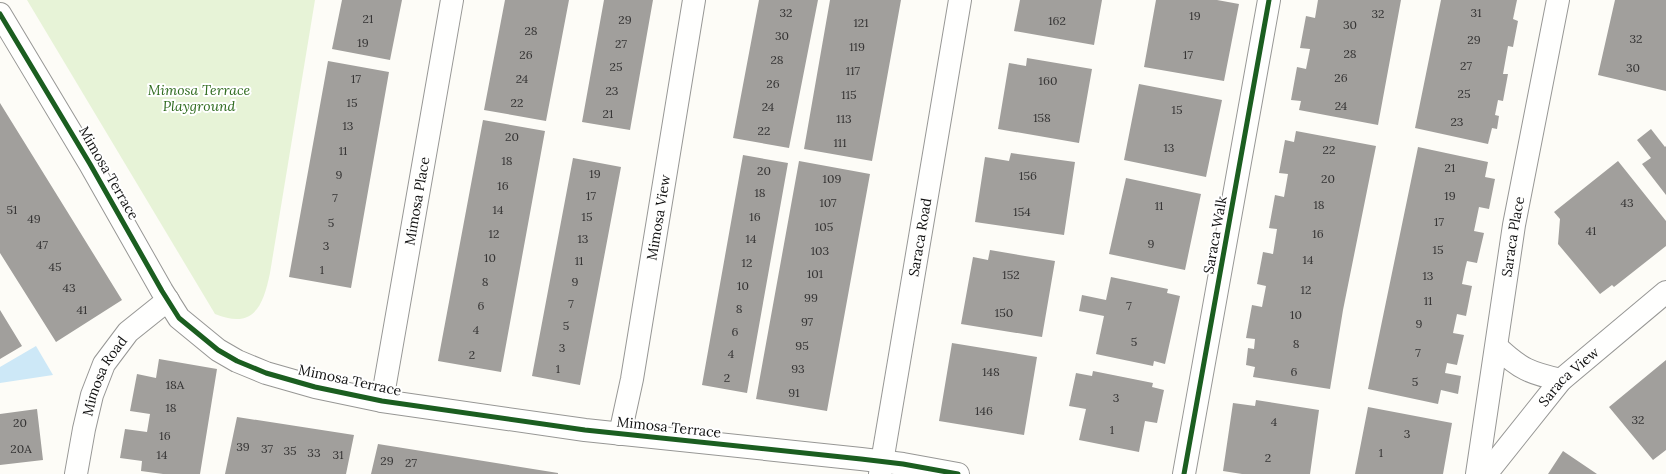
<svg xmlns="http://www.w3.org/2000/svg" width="1666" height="474" font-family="Lora,serif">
<rect width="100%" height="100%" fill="#fdfcf7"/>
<!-- green -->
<path fill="#e7f3d7" d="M 27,0 L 315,0 L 270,273 C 263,306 254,330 215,314 Z"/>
<!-- water -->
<path fill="#cde8f7" d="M 36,346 L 53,375 L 0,383 L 0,367 Z"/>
<!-- building -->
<path fill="#a19f9c" d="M 342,0 L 402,0 L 390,60 L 332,49 Z
M 505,0 L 569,0 L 546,121 L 484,110 Z
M 604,0 L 653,0 L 630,130 L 582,122 Z
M 759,0 L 818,0 L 789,148 L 733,138 Z
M 830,0 L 901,0 L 872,161 L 804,149 Z
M 1020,0 L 1102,0 L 1094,45 L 1014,31 Z
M 1156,0 L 1217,0 L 1239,4 L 1224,81 L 1144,67 Z
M 1318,0 L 1401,0 L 1378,125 L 1299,110 L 1301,101 L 1291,100 L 1297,67 L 1306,69 L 1310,49 L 1300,48 L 1306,16 L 1315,18 Z
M 1441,0 L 1517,0 L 1513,19 L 1518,21 L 1513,47 L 1508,46 L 1503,74 L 1508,74 L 1503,101 L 1498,100 L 1495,115 L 1499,116 L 1497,129 L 1492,128 L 1488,144 L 1415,128 Z
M 1615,0 L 1666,0 L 1666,91 L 1598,75 Z
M 1027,58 L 1092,69 L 1079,143 L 998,129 L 1009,63 L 1026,66 Z
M 328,61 L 389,72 L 351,288 L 289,277 Z
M 1139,84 L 1222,100 L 1206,177 L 1124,160 Z
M 0,103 L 122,300 L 56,342 L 0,253 Z
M 483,120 L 545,131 L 501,372 L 438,361 Z
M 1651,129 L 1665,147 L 1666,146 L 1666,195 L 1642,164 L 1651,158 L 1637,140 Z
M 1296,131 L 1376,146 L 1343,310 L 1330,389 L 1253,377 L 1255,367 L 1246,365 L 1248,348 L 1254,349 L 1255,339 L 1246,338 L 1252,305 L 1262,307 L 1266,286 L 1257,284 L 1263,252 L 1273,254 L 1277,229 L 1269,228 L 1275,195 L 1284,197 L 1288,174 L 1279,173 L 1285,140 L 1294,142 Z
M 1418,147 L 1488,162 L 1485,177 L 1495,179 L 1489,209 L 1479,207 L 1474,231 L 1484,233 L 1477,263 L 1467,261 L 1465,269 L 1462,284 L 1472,286 L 1466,316 L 1457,314 L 1453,333 L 1464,335 L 1457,365 L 1447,363 L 1445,373 L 1461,376 L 1458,394 L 1441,390 L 1438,404 L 1368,389 Z
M 1011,153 L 1075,162 L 1064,235 L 975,222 L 985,157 L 1009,161 Z
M 743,155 L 788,163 L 747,393 L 702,385 Z
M 573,158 L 621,167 L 580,385 L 532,376 Z
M 799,161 L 870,174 L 827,411 L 756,399 Z
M 1618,161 L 1666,221 L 1666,246 L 1614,287 L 1612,285 L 1600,294 L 1558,244 L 1560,219 L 1554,212 Z
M 1126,178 L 1201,194 L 1185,270 L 1109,254 Z
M 990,250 L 1055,261 L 1042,337 L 961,324 L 973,257 L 988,260 Z
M 1111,277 L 1168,289 L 1167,293 L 1180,296 L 1165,364 L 1154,361 L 1153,366 L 1096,354 L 1104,316 L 1079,311 L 1082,295 L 1106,300 Z
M 0,310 L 22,346 L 0,359 Z
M 952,343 L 1037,357 L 1024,435 L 939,421 Z
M 159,359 L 217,369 L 200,474 L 163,474 L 141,471 L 142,461 L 120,458 L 125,429 L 147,432 L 150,414 L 130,411 L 137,374 L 156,378 Z
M 1666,360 L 1666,450 L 1653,460 L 1609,407 Z
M 1093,371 L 1153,383 L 1152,387 L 1164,390 L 1157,423 L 1145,421 L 1139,452 L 1079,440 L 1086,409 L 1069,406 L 1076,373 L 1092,376 Z
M 1256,400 L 1319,410 L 1310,474 L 1242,474 L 1223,471 L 1233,403 L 1255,406 Z
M 1368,407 L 1452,423 L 1443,474 L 1355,474 Z
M 37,409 L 43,460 L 0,465 L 0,414 Z
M 237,417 L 354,435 L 346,474 L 225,474 Z
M 378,444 L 558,473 L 558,474 L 371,474 Z
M 1563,451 L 1597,474 L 1548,474 Z"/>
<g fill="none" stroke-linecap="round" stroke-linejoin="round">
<!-- minor casing -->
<g stroke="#979795" stroke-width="24">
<g id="minor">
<path d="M 0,14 L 90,164 L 162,291 L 179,318 L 218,350 L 237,361 L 266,373 L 315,387 L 382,401 L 585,430 L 861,459 L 903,464 L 958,474"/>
<path d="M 1497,347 C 1520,369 1530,373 1561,380"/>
<path id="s1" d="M 382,401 L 452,0"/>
<path id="s2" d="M 620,434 L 632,379 L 694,0"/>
<path id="s3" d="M 76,474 L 84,429 L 92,395 L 104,364 L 128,332 L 168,300"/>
<path id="s4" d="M 880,474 L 960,0"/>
<path d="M 1184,474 L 1269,0"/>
<path id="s5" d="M 1477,474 L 1514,225 L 1558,0"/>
<path id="s6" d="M 1486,474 L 1561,380 L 1666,292"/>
</g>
</g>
<!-- minor -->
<use href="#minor" stroke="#fffffe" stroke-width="22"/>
<!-- cycleway casing -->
<g stroke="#fff" stroke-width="8">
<path id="cycleway" d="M 0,14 L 90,164 L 162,291 L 179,318 L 218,350 L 237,361 L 266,373 L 315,387 L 382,401 L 585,430 L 861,459 L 903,464 L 958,474
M 1184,474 L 1269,0"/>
</g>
<!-- cycleway -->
<use href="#cycleway" stroke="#1b5e20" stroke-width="5"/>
</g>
<g text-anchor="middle" stroke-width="4" stroke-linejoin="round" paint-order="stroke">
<!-- number labels -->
<g font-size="12" fill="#353434">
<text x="786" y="17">32</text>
<text x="1476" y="17">31</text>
<text x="1378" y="18">32</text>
<text x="1195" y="20">19</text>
<text x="368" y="23">21</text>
<text x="625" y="24">29</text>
<text x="1057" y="25">162</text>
<text x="861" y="27">121</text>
<text x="1350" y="29">30</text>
<text x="531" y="35">28</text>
<text x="782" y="40">30</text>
<text x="1636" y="43">32</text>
<text x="1474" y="44">29</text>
<text x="363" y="47">19</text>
<text x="621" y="48">27</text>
<text x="857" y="51">119</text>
<text x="1350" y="58">28</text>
<text x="526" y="59">26</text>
<text x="1188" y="59">17</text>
<text x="777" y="64">28</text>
<text x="1466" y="70">27</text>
<text x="616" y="71">25</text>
<text x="1633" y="72">30</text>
<text x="853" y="75">117</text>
<text x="1341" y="82">26</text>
<text x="356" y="83">17</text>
<text x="522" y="83">24</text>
<text x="1048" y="85">160</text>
<text x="773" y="88">26</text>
<text x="612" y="95">23</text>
<text x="1464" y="98">25</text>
<text x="849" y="99">115</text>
<text x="352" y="107">15</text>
<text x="517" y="107">22</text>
<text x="1341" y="110">24</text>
<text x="768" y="111">24</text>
<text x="1177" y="114">15</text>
<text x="608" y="118">21</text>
<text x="1042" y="122">158</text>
<text x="844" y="123">113</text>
<text x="1457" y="126">23</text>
<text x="348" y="130">13</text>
<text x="764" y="135">22</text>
<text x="512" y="141">20</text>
<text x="840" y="147">111</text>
<text x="1169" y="152">13</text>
<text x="1329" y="154">22</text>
<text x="343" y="155">11</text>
<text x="507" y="165">18</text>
<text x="1450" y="172">21</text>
<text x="764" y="175">20</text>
<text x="595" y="178">19</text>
<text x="339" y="179">9</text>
<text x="1028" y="180">156</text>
<text x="832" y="183">109</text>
<text x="1328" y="183">20</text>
<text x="503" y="190">16</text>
<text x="760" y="197">18</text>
<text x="591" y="200">17</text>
<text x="1450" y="200">19</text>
<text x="335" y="202">7</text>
<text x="828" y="207">107</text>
<text x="1627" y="207">43</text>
<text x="1319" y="209">18</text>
<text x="1159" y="210">11</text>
<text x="12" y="214">51</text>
<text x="498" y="214">14</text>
<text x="1022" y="216">154</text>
<text x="587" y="221">15</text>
<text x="755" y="221">16</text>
<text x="34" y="223">49</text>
<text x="1439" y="226">17</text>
<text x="331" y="227">5</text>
<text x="824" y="231">105</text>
<text x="1591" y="235">41</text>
<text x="494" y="238">12</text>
<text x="1318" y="238">16</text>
<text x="583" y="243">13</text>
<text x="751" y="243">14</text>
<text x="1151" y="248">9</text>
<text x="42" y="249">47</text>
<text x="326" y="250">3</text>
<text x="1438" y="254">15</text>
<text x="820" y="255">103</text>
<text x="490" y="262">10</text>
<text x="1308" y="264">14</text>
<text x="579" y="265">11</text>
<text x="747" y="267">12</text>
<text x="55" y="271">45</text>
<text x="322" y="274">1</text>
<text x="815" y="278">101</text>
<text x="1011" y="279">152</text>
<text x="1428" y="280">13</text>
<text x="485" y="286">8</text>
<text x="575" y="286">9</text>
<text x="743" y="290">10</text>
<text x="69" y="292">43</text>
<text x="1306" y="294">12</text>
<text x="811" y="302">99</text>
<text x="1428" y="305">11</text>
<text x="571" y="308">7</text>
<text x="481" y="310">6</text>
<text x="1129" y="310">7</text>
<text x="739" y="313">8</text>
<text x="82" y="314">41</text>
<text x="1004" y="317">150</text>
<text x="1296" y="319">10</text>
<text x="807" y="326">97</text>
<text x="1419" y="328">9</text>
<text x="566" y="330">5</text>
<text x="476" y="334">4</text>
<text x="735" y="336">6</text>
<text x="1134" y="346">5</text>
<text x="1296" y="348">8</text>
<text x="802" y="350">95</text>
<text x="562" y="352">3</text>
<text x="1418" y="357">7</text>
<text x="731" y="358">4</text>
<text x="472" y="359">2</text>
<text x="558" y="373">1</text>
<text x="798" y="373">93</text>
<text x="991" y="376">148</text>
<text x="1294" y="376">6</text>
<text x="727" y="382">2</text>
<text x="1415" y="386">5</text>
<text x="175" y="389">18A</text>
<text x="794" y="397">91</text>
<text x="1116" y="402">3</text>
<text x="171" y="412">18</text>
<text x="984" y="415">146</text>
<text x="1638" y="424">32</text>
<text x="1274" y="426">4</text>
<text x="20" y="427">20</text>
<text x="1112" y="434">1</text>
<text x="1407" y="438">3</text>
<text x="165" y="440">16</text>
<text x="243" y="451">39</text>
<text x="21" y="453">20A</text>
<text x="267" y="453">37</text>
<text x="290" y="455">35</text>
<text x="314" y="457">33</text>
<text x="1381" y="457">1</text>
<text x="162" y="459">14</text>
<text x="338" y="459">31</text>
<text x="1268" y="462">2</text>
<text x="387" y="465">29</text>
<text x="411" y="467">27</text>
</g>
<!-- park labels -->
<g font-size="14" font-style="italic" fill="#2f6b1f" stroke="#fff">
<text x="199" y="95">Mimosa Terrace<tspan x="199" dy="16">Playground</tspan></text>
</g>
<!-- street labels -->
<g font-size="14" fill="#111" stroke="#fff">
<text transform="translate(109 173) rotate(60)" y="5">Mimosa Terrace</text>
<text dy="5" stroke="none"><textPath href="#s1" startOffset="203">Mimosa Place</textPath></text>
<text dy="5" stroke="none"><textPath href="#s2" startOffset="220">Mimosa View</textPath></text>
<text transform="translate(1215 235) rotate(-80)" y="5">Saraca Walk</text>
<text dy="5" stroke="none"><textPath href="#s5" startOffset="240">Saraca Place</textPath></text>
<text dy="5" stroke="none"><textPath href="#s4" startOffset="240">Saraca Road</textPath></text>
<text dy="5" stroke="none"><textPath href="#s6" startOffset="128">Saraca View</textPath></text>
<text dy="5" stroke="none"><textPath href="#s3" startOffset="103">Mimosa Road</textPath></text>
<text transform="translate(350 380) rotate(12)" y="5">Mimosa Terrace</text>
<text transform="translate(669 427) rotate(6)" y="5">Mimosa Terrace</text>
</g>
</g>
</svg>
